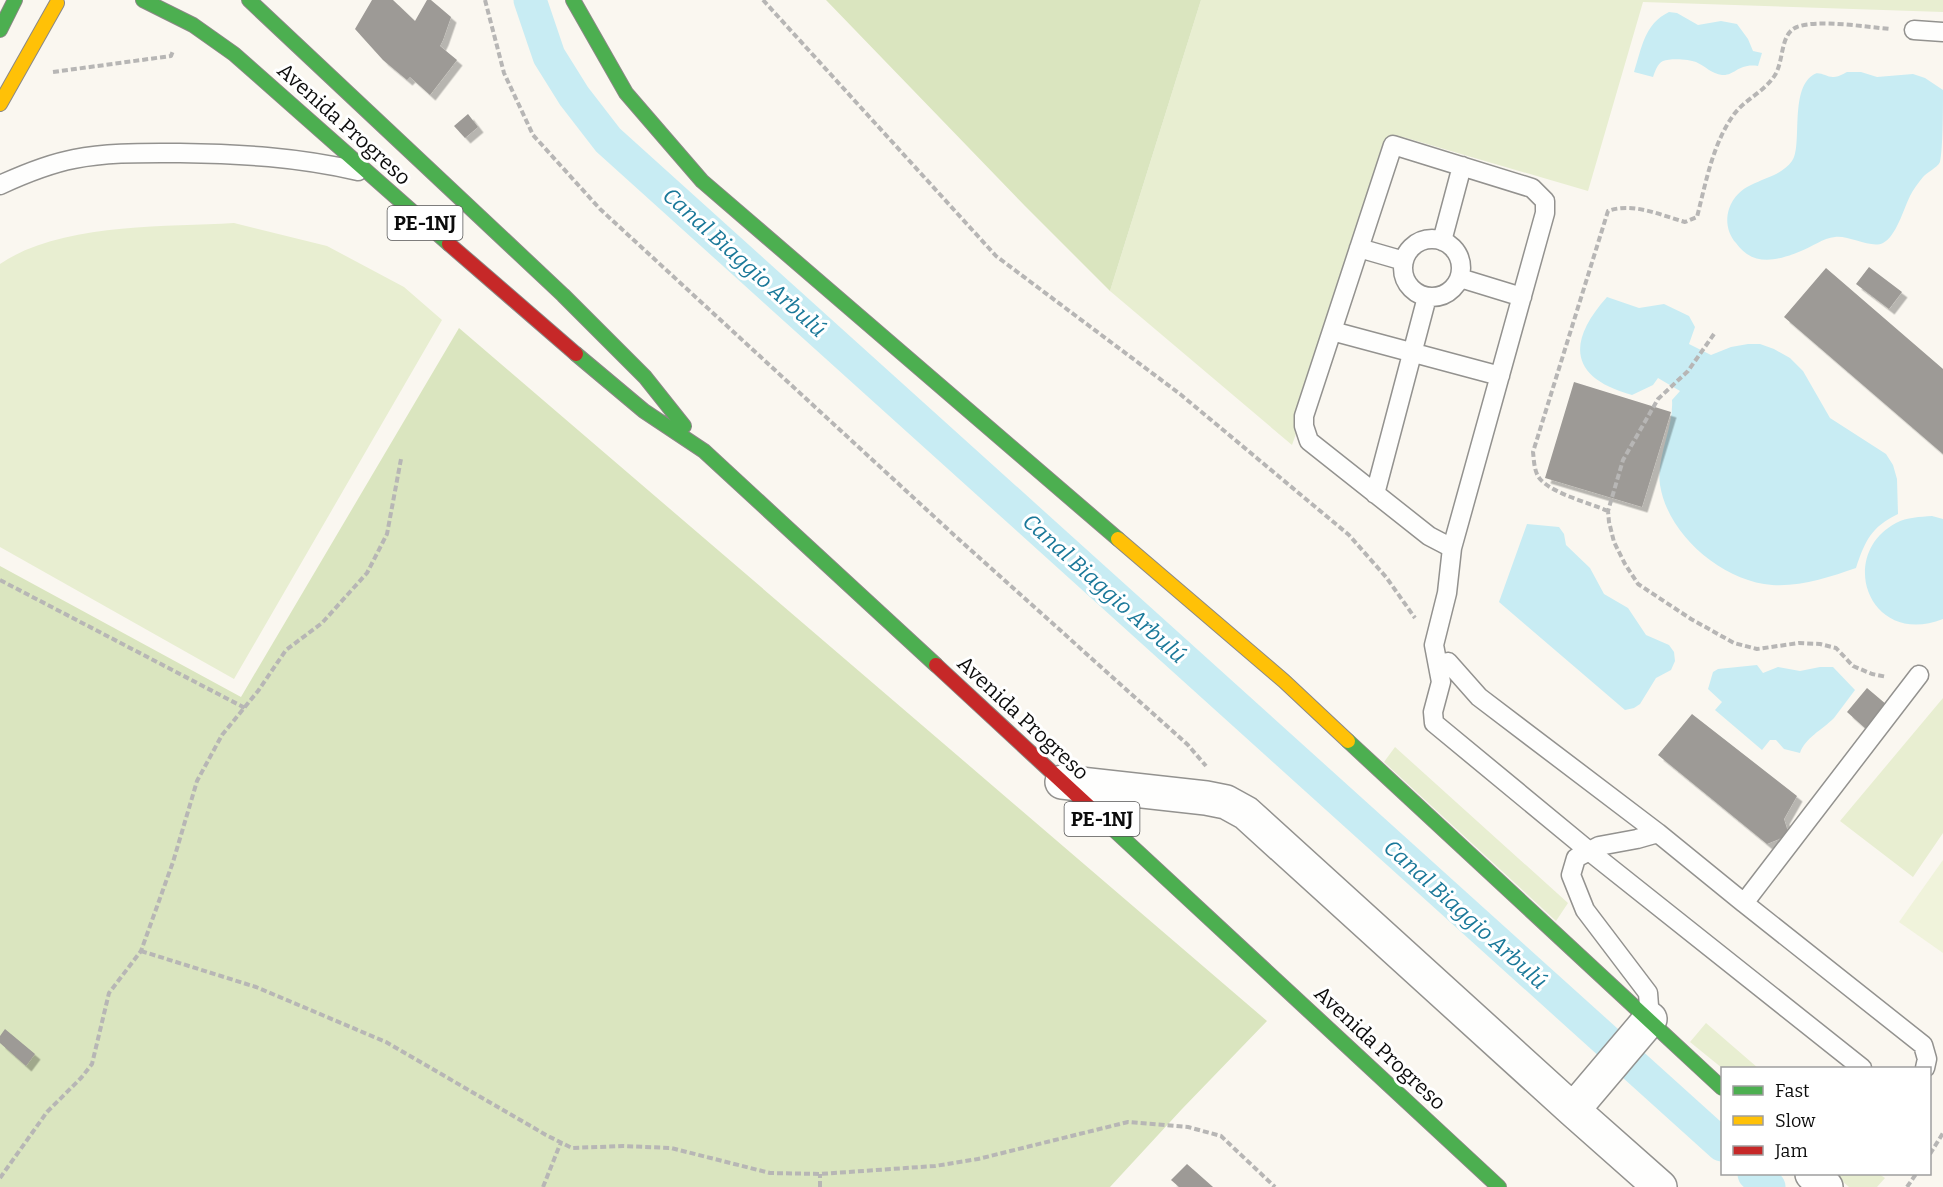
<svg xmlns="http://www.w3.org/2000/svg" width="1943" height="1187" font-family="Bitter,serif">
<defs>
<filter id="shadow"><feDropShadow dx="5.5" dy="5.5" stdDeviation="0" flood-color="#0004"/></filter>
</defs>
<rect width="100%" height="100%" fill="#faf7f0"/>
<!-- green -->
<path fill="#e8eed1" d="M 1201,0 L 1943,0 L 1943,12 L 1643,2 L 1588,191 L 1403,137 L 1292,445 L 1110,291 Z
M 234,223 L 327,246 L 404,287 L 442,320 L 234,679 L 0,547 L 0,264 C 60,223 163,227 234,223 Z
M 1943,698 L 1943,833 L 1913,877 L 1840,821 Z
M 1395,747 L 1568,903 L 1556,921 L 1384,762 Z
M 1706,1023 L 1758,1068 L 1722,1068 L 1690,1042 Z
M 1834,1174 L 1879,1174 L 1885,1178 L 1877,1187 L 1849,1187 Z"/>
<!-- forest -->
<path fill="#dae5bf" d="M 826,0 L 1201,0 L 1110,291 L 1025,206 Z
M 459,328 L 1267,1021 L 1182,1109 L 1110,1187 L 0,1187 L 0,566 L 241,697 Z"/>
<!-- pitch -->
<path fill="#f0f3db" d="M 1943,860 L 1943,953 L 1899,922 Z"/>
<!-- water -->
<path fill="#c8ecf3" d="M 1669,12 L 1677,13 L 1698,25 L 1721,21 L 1737,24 L 1748,39 L 1753,51 L 1762,53 L 1758,66 C 1738,63 1735,76 1722,75 C 1712,74 1705,66 1696,62 C 1689,59 1670,58 1663,61 C 1657,64 1655,72 1653,77 L 1634,72 C 1642,48 1644,24 1669,12 Z
M 1847,72 L 1861,72 L 1877,77 L 1913,74 L 1925,78 L 1943,90 C 1943,106 1943,149 1940,162 C 1937,168 1927,172 1923,177 C 1918,183 1913,190 1910,196 C 1904,208 1896,237 1883,243 C 1871,249 1849,235 1835,237 C 1823,238 1812,247 1801,251 C 1777,261 1753,267 1736,243 C 1728,234 1725,221 1729,209 C 1740,177 1775,184 1792,161 C 1803,147 1789,90 1813,75 C 1819,70 1827,78 1834,77 C 1838,77 1843,74 1847,72 Z
M 1607,297 L 1639,308 L 1664,304 L 1689,316 L 1695,327 L 1689,344 L 1711,355 L 1731,347 L 1748,344 L 1760,344 L 1774,349 L 1790,358 L 1803,371 L 1830,418 L 1886,454 L 1893,465 L 1897,479 L 1898,514 C 1871,527 1865,541 1856,568 C 1830,577 1800,587 1772,585 C 1722,581 1668,535 1660,485 C 1656,456 1674,428 1672,400 L 1680,391 L 1658,378 L 1653,385 L 1632,395 C 1570,378 1566,343 1607,297 Z
M 1932,516 L 1943,519 L 1943,619 C 1869,648 1836,555 1896,523 C 1907,517 1920,517 1932,516 Z
M 1527,524 L 1559,527 L 1564,534 L 1566,545 L 1590,568 L 1604,594 L 1628,608 L 1646,635 L 1669,645 L 1674,652 L 1675,661 L 1671,670 L 1656,678 L 1640,704 L 1634,708 L 1625,710 L 1499,602 Z
M 1757,665 L 1763,673 L 1778,667 L 1800,671 L 1820,667 L 1833,667 L 1855,690 C 1848,699 1841,709 1834,718 C 1822,730 1805,738 1800,753 L 1784,749 L 1776,740 L 1770,740 L 1762,750 L 1715,710 L 1722,702 L 1708,689 L 1713,672 L 1718,669 Z"/>
<g fill="none" stroke-linecap="round" stroke-linejoin="round">
<!-- canal -->
<path stroke="#c8ecf3" stroke-width="33" d="M 530,0 L 549,56 L 574,96 L 608,140 L 1722,1145
M 1754,1174 L 1769,1187"/>
</g>
<!-- building -->
<path fill="#9d9a96" filter="url(#shadow)" d="M 372,0 L 393,0 L 415,21 L 427,0 L 431,0 L 451,17 L 443,40 L 440,46 L 457,60 L 430,95 L 410,77 L 407,80 L 383,60 L 355,29 Z
M 468,114 L 478,127 L 465,138 L 454,126 Z
M 1869,267 L 1902,292 L 1889,309 L 1856,284 Z
M 1826,268 L 1943,369 L 1943,454 L 1784,317 Z
M 1574,382 L 1671,412 L 1642,507 L 1545,478 Z
M 1867,688 L 1887,705 L 1866,729 L 1847,712 Z
M 1692,714 L 1797,796 L 1784,819 L 1789,835 L 1767,844 L 1658,755 Z
M 5,1029 L 35,1054 L 26,1066 L 0,1043 L 0,1036 Z
M 1187,1164 L 1213,1187 L 1179,1187 L 1171,1180 Z"/>
<g fill="none" stroke-linecap="round" stroke-linejoin="round">
<!-- lane casing -->
<g stroke="#93928f" stroke-width="21">
<path id="lane" d="M 1914,30 L 1943,32
M 1393,145 L 1532,188 L 1545,201 L 1545,213 L 1452,548 L 1429,536 L 1309,441 L 1304,426 L 1304,416 Z
M 0,185 C 24,174 48,164 74,159 C 109,152 144,153 180,153 C 242,154 297,157 358,171
M1403 268a29 29 0 1 1 58 0a29 29 0 1 1-58 0Z
M 1442,241 L 1462,166
M 1359,248 L 1404,261
M 1460,278 L 1522,297
M 1332,331 L 1500,376
M 1375,494 L 1427,297
M 1452,548 L 1447,593 L 1434,645 L 1441,682 L 1433,712 L 1434,723 L 1589,851 L 1862,1068
M 1448,662 L 1479,697 L 1658,833
M 1744,903 L 1923,1045 L 1927,1059 L 1925,1068
M 1650,1019 L 1648,993 L 1585,910 L 1571,875 L 1576,858 L 1599,846 L 1637,839 L 1658,833 L 1744,903 L 1919,675"/>
</g>
<!-- street casing -->
<g stroke="#93928f" stroke-width="36">
<path id="street" d="M 1062,782 L 1206,798 L 1226,802 L 1246,813 L 1573,1110 L 1660,1187
M 1573,1110 L 1650,1019
M 1812,1174 L 1826,1187"/>
</g>
<!-- fast casing -->
<g stroke="#8a8885" stroke-width="16">
<path id="fast" d="M 143,0 L 193,25 L 234,54 L 449,244
M 249,0 L 563,295 L 645,377 L 684,426
M 573,0 L 626,93 L 702,181 L 1118,539
M 0,30 L 15,0
M 576,354 L 644,411 L 704,451 L 936,665
M 1348,741 L 1722,1088
M 1112,828 L 1499,1187"/>
</g>
<!-- slow casing -->
<g stroke="#8a8885" stroke-width="16">
<path id="slow" d="M 0,104 L 57,3
M 1118,539 L 1284,681 L 1348,741"/>
</g>
<!-- jam casing -->
<g stroke="#8a8885" stroke-width="16">
<path id="jam" d="M 449,244 L 576,354
M 936,665 L 1112,828"/>
</g>
<!-- path -->
<path stroke="#b7b6b5" stroke-width="4" stroke-dasharray="6 3" stroke-linecap="butt" d="M 485,0 L 504,73 L 533,135 L 600,209 L 953,534 L 1188,745 L 1206,766
M 763,0 L 996,256 L 1180,394 L 1349,535 L 1386,577 L 1415,618
M 53,72 L 171,56 L 173,51
M 1714,334 L 1688,371 L 1658,399 L 1623,460 L 1608,511 L 1609,522 L 1614,542 L 1625,564 L 1638,584 L 1691,619 L 1734,643 L 1757,649 L 1799,643 L 1820,644 L 1836,648 L 1853,666 L 1872,674 L 1887,677
M 1608,511 C 1590,503 1553,494 1540,479 C 1534,472 1534,460 1533,452 L 1608,211 C 1633,202 1660,215 1685,222 L 1697,217 C 1706,182 1713,142 1735,113 C 1746,99 1765,91 1775,75 C 1784,61 1780,33 1797,27 C 1817,19 1867,27 1890,29
M 0,580 L 245,708
M 141,951 L 256,987 L 386,1042 L 546,1135 L 572,1148 L 623,1146 L 671,1148 L 770,1173 L 820,1174 L 935,1166 L 978,1159 L 1128,1122 L 1188,1127 L 1221,1136 L 1275,1187
M 1930,1154 L 1943,1133
M 0,1178 L 47,1112 L 81,1078 L 92,1064 L 109,993 L 141,951 L 173,862 L 197,781 L 222,735 L 258,691 L 286,650 L 322,623 L 367,573 L 387,534 L 401,459
M 543,1187 L 561,1142
M 820,1187 L 820,1174
M 1907,1187 L 1916,1174"/>
<!-- lane -->
<use href="#lane" stroke="#fefefd" stroke-width="18"/>
<!-- street -->
<use href="#street" stroke="#fefefd" stroke-width="33"/>
<!-- fast -->
<use href="#fast" stroke="#4caf50" stroke-width="14"/>
<!-- slow -->
<use href="#slow" stroke="#ffc107" stroke-width="14"/>
<!-- jam -->
<use href="#jam" stroke="#c62828" stroke-width="14"/>
</g>
<g text-anchor="middle" stroke-width="6" stroke-linejoin="round" paint-order="stroke">
<!-- shield labels -->
<g fill="#fff" stroke="#555" stroke-width="1.5">
<rect x="387.5" y="206" width="75" height="34" rx="4.5"/>
<rect x="1064.5" y="802" width="75" height="34" rx="4.5"/>
</g>
<g font-size="20" font-weight="bold" fill="#0c0c0c">
<text x="425" y="230">PE-1NJ</text>
<text x="1102" y="826">PE-1NJ</text>
</g>
<!-- street labels -->
<g font-size="21" fill="#0c0c0c" stroke="#fff">
<text transform="translate(344 124) rotate(42)" y="7">Avenida Progreso</text>
<text transform="translate(1023 718) rotate(43)" y="7">Avenida Progreso</text>
<text transform="translate(1380 1048) rotate(43)" y="7">Avenida Progreso</text>
</g>
<!-- water labels -->
<g font-size="22" font-style="italic" fill="#1a7899" stroke="#fff">
<text transform="translate(745 262) rotate(42)" y="8">Canal Biaggio Arbulú</text>
<text transform="translate(1105 588) rotate(42)" y="8">Canal Biaggio Arbulú</text>
<text transform="translate(1466 914) rotate(42)" y="8">Canal Biaggio Arbulú</text>
</g>
</g>
<!-- legend -->
<rect x="1721" y="1067" width="210" height="108" fill="#ffffff" stroke="#9e9e9e" stroke-width="1.5"/>
<rect x="1733" y="1086" width="30" height="9" fill="#4caf50" stroke="#9e9e9e" stroke-width="1.5"/>
<text x="1775" y="1097" font-size="18" fill="#0c0c0c">Fast</text>
<rect x="1733" y="1116" width="30" height="9" fill="#ffc107" stroke="#9e9e9e" stroke-width="1.5"/>
<text x="1775" y="1127" font-size="18" fill="#0c0c0c">Slow</text>
<rect x="1733" y="1146" width="30" height="9" fill="#c62828" stroke="#9e9e9e" stroke-width="1.5"/>
<text x="1775" y="1157" font-size="18" fill="#0c0c0c">Jam</text>
</svg>
